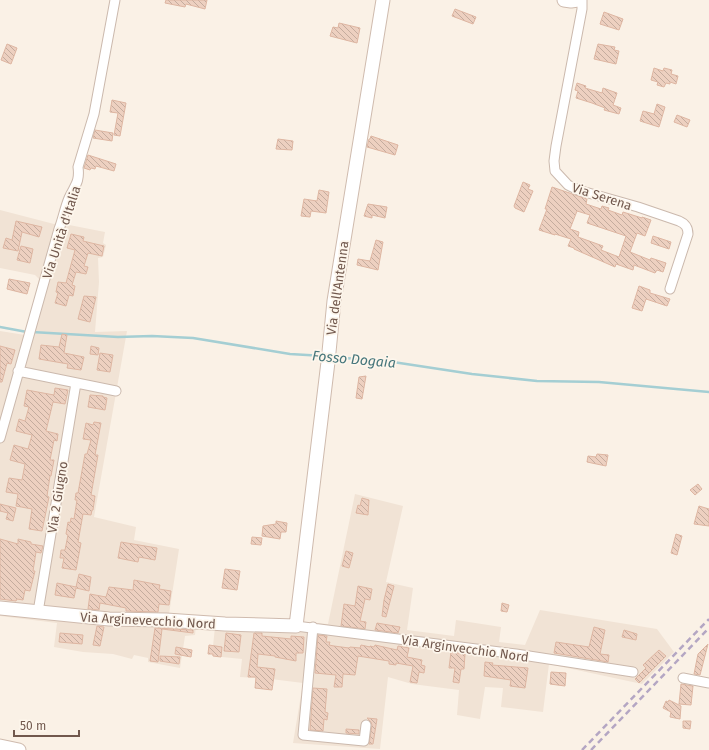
<svg xmlns="http://www.w3.org/2000/svg" width="709" height="750" font-family="'Fira Sans',sans-serif">
<defs>
<pattern id="building-back-hatch" width="6" height="6" patternUnits="userSpaceOnUse"><rect width="6" height="6" fill="#edd0c0"/><path d="M-1 5l2 2M0 0l6 6M5-1l2 2" fill="none" stroke="#c4ac9e"/></pattern>
</defs>
<rect width="100%" height="100%" fill="#faf1e6"/>
<!-- residential -->
<path fill="#f1e3d5" d="M 0,210 L 54,224 L 59,223 L 105,232 L 103,243 L 106,245 L 103,257 L 98,258 L 99,282 L 95,332 L 127,331 L 94,517 L 136,527 L 134,540 L 179,549 L 169,614 L 328,624 L 355,494 L 403,506 L 386,582 L 413,588 L 407,630 L 454,636 L 456,620 L 501,627 L 499,642 L 525,645 L 540,610 L 657,629 L 674,652 L 642,684 L 549,664 L 543,712 L 501,707 L 503,688 L 485,687 L 480,719 L 457,715 L 459,690 L 412,684 L 388,677 L 380,749 L 293,743 L 303,683 L 255,677 L 255,678 L 240,677 L 242,659 L 212,656 L 215,627 L 196,626 L 195,635 L 185,636 L 180,668 L 148,662 L 148,658 L 134,655 L 132,659 L 113,654 L 83,652 L 54,647 L 57,623 L 0,616 L 0,331 L 25,335 L 39,279 L 35,275 L 0,268 Z"/>
<g fill="none" stroke-linecap="round" stroke-linejoin="round">
<!-- stream -->
<path stroke="#a4ced3" stroke-width="2.5" d="M 0,327 L 27,332
M 32,332 L 118,337 L 152,336 L 193,338 L 290,354 L 324,356
M 333,357 L 393,362 L 472,374 L 537,381 L 599,382 L 709,392"/>
</g>
<!-- building -->
<path fill="url(#building-back-hatch)" stroke="#deb6a2" fill-rule="evenodd" d="M 166,0 L 207,0 L 205,9 L 186,4 L 185,7 L 165,3 Z
M 455,9 L 476,17 L 473,24 L 452,16 Z
M 604,12 L 623,19 L 619,30 L 600,24 Z
M 339,23 L 360,28 L 357,43 L 330,36 L 333,27 L 338,28 Z
M 7,44 L 17,48 L 11,64 L 1,60 Z
M 598,44 L 615,47 L 614,50 L 619,51 L 616,64 L 594,59 Z
M 654,68 L 663,71 L 664,68 L 672,70 L 671,74 L 678,76 L 676,84 L 670,82 L 670,84 L 666,83 L 664,87 L 657,85 L 658,82 L 651,80 Z
M 577,83 L 586,86 L 585,88 L 602,93 L 603,88 L 617,93 L 613,105 L 621,108 L 619,114 L 604,110 L 605,108 L 592,103 L 576,98 L 578,91 L 575,90 Z
M 112,100 L 126,103 L 120,136 L 114,135 L 118,113 L 110,112 Z
M 657,104 L 665,107 L 659,127 L 640,121 L 643,111 L 654,114 Z
M 677,115 L 690,120 L 687,127 L 674,122 Z
M 95,130 L 113,133 L 112,141 L 93,138 Z
M 371,136 L 398,145 L 395,155 L 367,147 L 369,139 L 370,139 Z
M 278,139 L 293,141 L 292,150 L 276,149 Z
M 88,155 L 116,164 L 114,171 L 96,166 L 95,169 L 91,168 L 90,170 L 84,168 Z
M 523,182 L 530,185 L 528,189 L 533,191 L 524,212 L 515,208 L 514,206 Z
M 552,187 L 587,199 L 586,204 L 601,209 L 602,206 L 609,208 L 608,210 L 622,215 L 623,212 L 642,218 L 642,217 L 651,220 L 645,236 L 637,233 L 630,252 L 650,260 L 651,258 L 666,263 L 663,272 L 657,270 L 655,273 L 634,265 L 633,270 L 616,264 L 615,267 L 574,249 L 574,248 L 568,246 L 571,239 L 555,234 L 555,235 L 539,230 L 547,209 L 545,209 ZM 577,211 L 590,215 L 587,223 L 626,236 L 619,257 L 601,250 L 603,246 L 578,237 L 579,232 L 570,229 Z
M 319,190 L 329,192 L 326,213 L 311,211 L 310,217 L 301,216 L 304,199 L 317,201 Z
M 368,204 L 387,207 L 385,218 L 372,215 L 372,218 L 364,216 Z
M 16,221 L 42,227 L 39,237 L 22,232 L 18,251 L 3,248 L 6,238 L 12,240 Z
M 71,234 L 84,237 L 83,241 L 104,246 L 102,256 L 88,253 L 84,266 L 88,267 L 86,274 L 76,272 L 72,285 L 75,286 L 73,296 L 69,295 L 66,306 L 55,303 L 58,293 L 56,292 L 58,282 L 66,283 L 75,250 L 67,248 Z
M 653,236 L 671,242 L 669,249 L 651,243 Z
M 376,240 L 383,242 L 378,270 L 357,265 L 358,259 L 370,261 Z
M 21,246 L 33,249 L 30,263 L 17,260 Z
M 9,279 L 30,283 L 27,294 L 7,289 Z
M 639,286 L 650,290 L 650,293 L 670,299 L 667,306 L 646,299 L 642,311 L 632,308 Z
M 84,296 L 96,297 L 90,322 L 78,319 Z
M 62,334 L 67,335 L 64,353 L 84,357 L 81,370 L 67,368 L 68,364 L 39,359 L 41,345 L 59,347 Z
M 0,346 L 15,350 L 11,364 L 7,363 L 2,382 L 0,382 Z
M 91,346 L 99,348 L 98,355 L 90,354 Z
M 100,353 L 113,355 L 110,372 L 97,370 Z
M 366,376 L 362,399 L 356,398 L 359,377 Z
M 55,388 L 68,390 L 65,404 L 53,402 L 46,431 L 58,434 L 57,441 L 54,440 L 50,460 L 54,460 L 51,476 L 50,476 L 47,496 L 49,497 L 42,531 L 29,529 L 32,509 L 16,506 L 18,494 L 6,492 L 9,478 L 22,480 L 25,464 L 10,460 L 14,445 L 28,449 L 32,435 L 16,431 L 19,419 L 25,421 L 29,407 L 24,406 L 27,390 L 54,395 Z
M 90,395 L 103,396 L 103,397 L 107,398 L 105,410 L 88,407 Z
M 94,422 L 101,423 L 95,455 L 98,455 L 91,495 L 95,496 L 93,510 L 92,510 L 91,515 L 83,514 L 78,542 L 81,543 L 76,570 L 62,568 L 64,558 L 60,558 L 61,550 L 65,550 L 68,535 L 66,534 L 68,522 L 70,523 L 71,518 L 74,519 L 77,500 L 75,500 L 76,493 L 78,493 L 85,454 L 87,454 L 91,440 L 83,439 L 86,423 L 93,425 Z
M 597,454 L 608,455 L 606,466 L 587,462 L 588,456 L 596,457 Z
M 698,484 L 702,489 L 695,495 L 690,490 Z
M 362,498 L 369,500 L 368,515 L 356,513 L 358,505 L 360,506 Z
M 0,504 L 16,508 L 13,521 L 6,519 L 8,513 L 0,511 Z
M 699,506 L 709,509 L 709,526 L 694,524 Z
M 276,521 L 287,523 L 286,532 L 281,532 L 280,539 L 262,536 L 263,526 L 276,524 Z
M 676,534 L 682,536 L 677,555 L 671,553 Z
M 252,537 L 262,538 L 261,545 L 251,544 Z
M 0,539 L 18,544 L 18,539 L 31,542 L 31,544 L 43,546 L 41,553 L 36,552 L 33,571 L 35,571 L 30,591 L 25,590 L 23,600 L 17,599 L 16,601 L 0,599 Z
M 121,542 L 157,548 L 155,560 L 139,557 L 138,562 L 118,558 Z
M 346,551 L 353,553 L 349,568 L 342,566 Z
M 225,569 L 240,571 L 237,590 L 222,588 Z
M 79,574 L 91,577 L 89,591 L 76,588 L 74,598 L 55,595 L 57,583 L 76,587 Z
M 134,580 L 160,585 L 159,589 L 171,591 L 169,605 L 159,604 L 158,612 L 126,611 L 126,608 L 100,603 L 99,610 L 88,609 L 90,594 L 106,597 L 109,587 L 133,590 Z
M 388,584 L 394,586 L 386,617 L 382,616 L 384,600 Z
M 358,586 L 372,589 L 370,600 L 365,599 L 360,621 L 366,622 L 365,629 L 341,626 L 344,604 L 355,606 Z
M 502,603 L 509,605 L 507,612 L 501,611 Z
M 377,623 L 400,627 L 398,633 L 375,630 Z
M 97,626 L 104,627 L 100,646 L 93,645 Z
M 594,627 L 605,630 L 600,654 L 609,655 L 608,662 L 554,653 L 556,642 L 589,647 Z
M 155,628 L 193,630 L 193,633 L 162,629 L 158,662 L 150,661 Z
M 624,630 L 637,634 L 636,640 L 622,637 Z
M 60,633 L 83,635 L 82,644 L 59,642 Z
M 226,633 L 241,635 L 239,652 L 224,651 Z
M 254,633 L 262,633 L 262,636 L 291,639 L 291,636 L 304,637 L 303,653 L 296,653 L 296,661 L 275,657 L 275,656 L 258,654 L 257,667 L 275,669 L 272,690 L 255,688 L 256,677 L 248,677 Z
M 318,635 L 327,636 L 326,642 L 330,642 L 329,645 L 334,646 L 349,648 L 350,647 L 360,648 L 361,645 L 370,647 L 370,646 L 374,647 L 375,645 L 397,650 L 398,646 L 409,648 L 407,657 L 422,660 L 421,665 L 425,666 L 424,673 L 419,672 L 417,683 L 410,682 L 413,666 L 396,663 L 396,665 L 389,664 L 389,661 L 358,656 L 355,675 L 343,674 L 342,687 L 334,687 L 336,675 L 315,673 Z
M 708,644 L 700,675 L 694,674 L 698,654 Z
M 209,645 L 222,647 L 221,657 L 213,656 L 213,654 L 208,654 Z
M 176,647 L 192,650 L 191,657 L 175,654 Z
M 659,650 L 666,656 L 639,683 L 635,679 L 646,668 L 643,665 Z
M 451,652 L 465,654 L 464,669 L 461,669 L 459,683 L 453,682 L 455,668 L 449,668 Z
M 160,656 L 180,657 L 179,664 L 160,661 Z
M 485,662 L 493,663 L 492,665 L 528,668 L 525,688 L 510,686 L 511,680 L 484,676 Z
M 551,672 L 566,673 L 565,686 L 550,684 Z
M 681,684 L 693,686 L 691,705 L 679,704 Z
M 313,688 L 327,689 L 325,712 L 328,713 L 327,720 L 324,719 L 323,731 L 310,730 Z
M 669,700 L 681,706 L 680,719 L 670,717 L 671,712 L 663,708 L 666,701 L 668,702 Z
M 367,718 L 377,719 L 373,744 L 369,744 L 372,725 L 371,722 Z
M 683,721 L 691,721 L 690,729 L 683,728 Z
M 346,729 L 359,730 L 359,734 L 346,733 Z"/>
<g fill="none" stroke-linecap="round" stroke-linejoin="round">
<!-- street casing -->
<g stroke="#cbb9ad" stroke-width="11">
<path id="street" d="M 582,0 L 582,9 L 556,146 L 554,161 L 555,171 L 568,185 L 578,190 L 638,207 L 679,221 C 686,224 688,228 688,234 L 670,289
M 18,371 L 116,391
M 0,438 L 59,229 C 63,219 65,207 69,198 C 75,185 80,182 78,167 L 94,114 L 115,0
M 38,612 L 76,383
M 296,626 L 516,654 L 633,672
M 313,627 L 303,735 L 364,741 L 366,725
M 683,678 L 709,683"/>
</g>
<!-- secondary casing -->
<g stroke="#cfbbae" stroke-width="15">
<path id="secondary" d="M 564,0 L 571,1 L 578,0
M 0,608 L 109,619 L 166,620 L 225,624 L 296,626 L 328,362 L 334,301 L 383,0
M 0,746 L 19,750"/>
</g>
<!-- street -->
<use href="#street" stroke="#fff" stroke-width="9"/>
<!-- secondary -->
<use href="#secondary" stroke="#fff" stroke-width="13"/>
<!-- rail -->
<path stroke="#b4a6c3" stroke-width="2.5" stroke-dasharray="6 4" stroke-linecap="butt" d="M 582,750 L 709,619
M 591,750 L 709,628"/>
</g>
<g text-anchor="middle" stroke-width="3.5" stroke-linejoin="round" paint-order="stroke">
<!-- street labels -->
<g font-size="13" fill="#71584d" stroke="#fdf6ec">
<text transform="translate(602 196) rotate(18)" y="5">Via Serena</text>
<text transform="translate(61 232) rotate(-72)" y="5">Via Unità d'Italia</text>
<text transform="translate(337 288) rotate(-82)" y="5">Via dell'Antenna</text>
<text transform="translate(57 497) rotate(-81)" y="5">Via 2 Giugno</text>
<text transform="translate(148 620) rotate(3)" y="5">Via Arginevecchio Nord</text>
<text transform="translate(465 648) rotate(8)" y="5">Via Arginvecchio Nord</text>
</g>
<!-- water labels -->
<g font-size="14" font-style="italic" fill="#46767b" stroke="#fdf6ec">
<text transform="translate(354 359) rotate(5)" y="5">Fosso Dogaia</text>
</g>
</g>
<!-- scale -->
<path d="M14 730v6h65v-6" fill="none" stroke="#71584d" stroke-width="2"/>
<text x="20" y="730" font-size="12" fill="#71584d" stroke="#fdf6ec" stroke-width="3" paint-order="stroke">50 m</text>
</svg>
